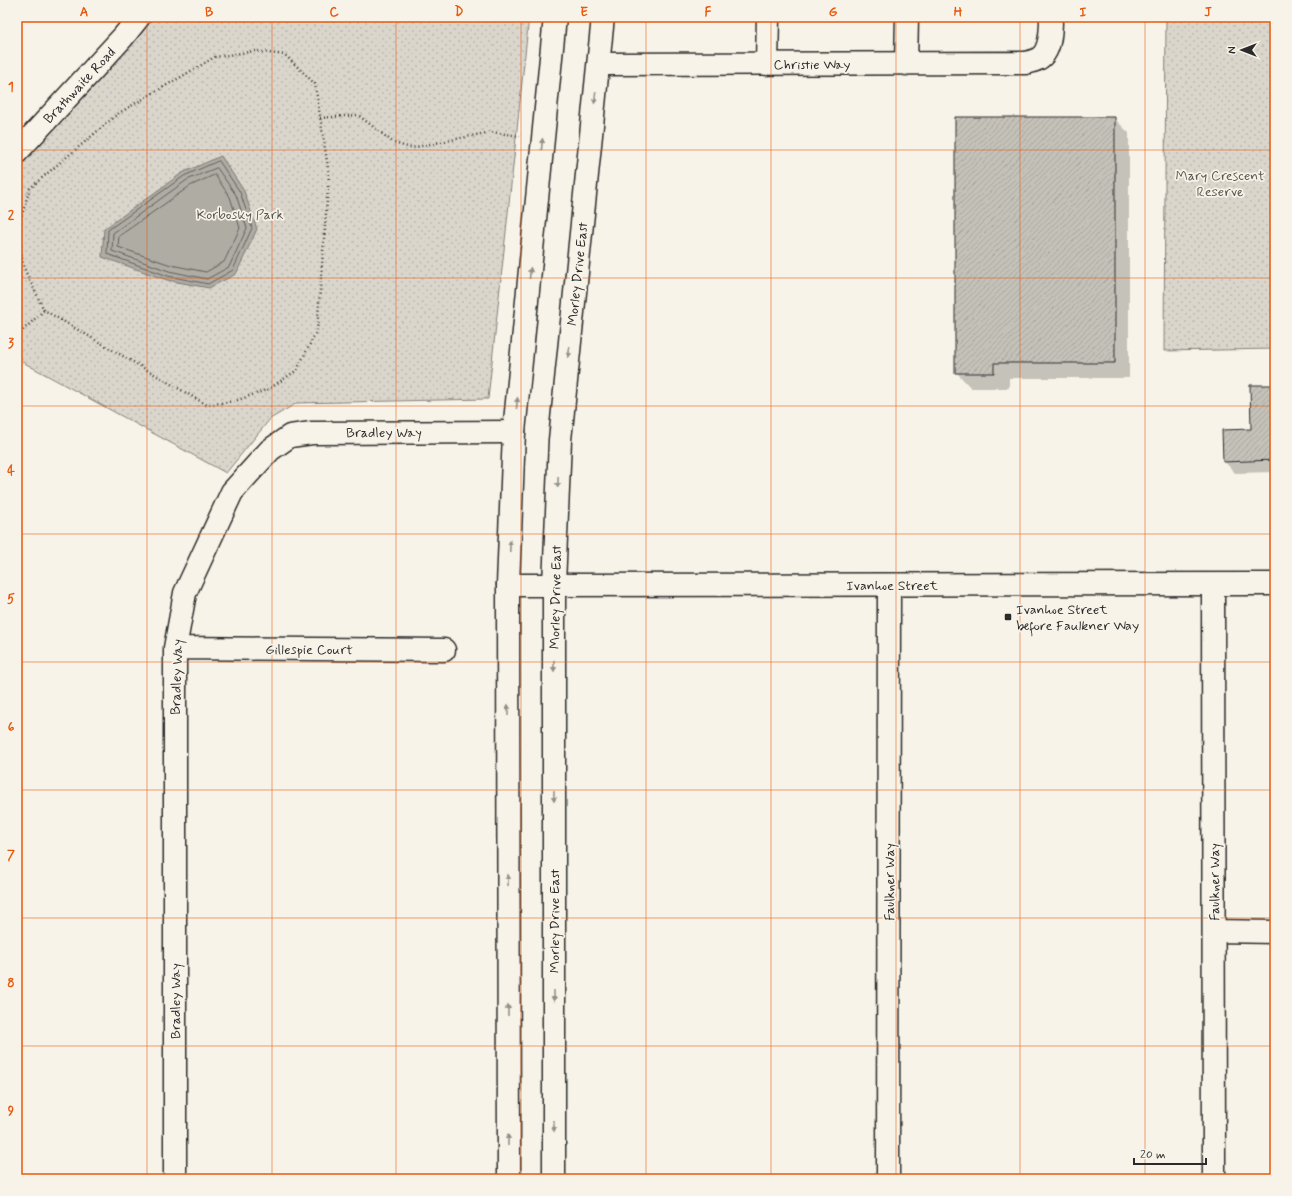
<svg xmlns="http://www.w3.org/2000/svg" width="1292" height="1196" font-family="Mynerve,sans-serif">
<defs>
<pattern id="grass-dots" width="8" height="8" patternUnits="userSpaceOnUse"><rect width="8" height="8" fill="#dad6cc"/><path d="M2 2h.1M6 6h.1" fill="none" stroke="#bbb8af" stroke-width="1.8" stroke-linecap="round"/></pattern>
<pattern id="building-hatch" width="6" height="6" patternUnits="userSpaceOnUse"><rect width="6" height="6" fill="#c4c1b9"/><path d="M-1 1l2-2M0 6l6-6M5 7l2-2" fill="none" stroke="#a9a69f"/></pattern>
</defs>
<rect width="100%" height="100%" fill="#f7f3e8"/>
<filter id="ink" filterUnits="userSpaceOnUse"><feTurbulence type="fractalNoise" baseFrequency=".025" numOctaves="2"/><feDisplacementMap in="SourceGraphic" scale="8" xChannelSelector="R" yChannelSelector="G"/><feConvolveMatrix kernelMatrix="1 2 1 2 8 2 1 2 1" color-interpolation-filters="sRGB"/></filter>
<g filter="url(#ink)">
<!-- grass -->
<path fill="url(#grass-dots)" stroke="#82807c" d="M 149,17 L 529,17 L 488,399 L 297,403 L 270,419 L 226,473 L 17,359 L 17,168 Z
M 1166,17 L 1275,17 L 1275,349 L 1164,351 Z"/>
<!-- water -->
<path fill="#afaca4" stroke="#7a7874" d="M 221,156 L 244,191 L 257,229 L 236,274 L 209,288 L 167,280 L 102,257 L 104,229 L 182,173 Z"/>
<!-- shadow -->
<path fill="#0003" d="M 1114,118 L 1129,133 L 1129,378 L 1009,378 L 1009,388 L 971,388 L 956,372 Z
M 1275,386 L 1275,472 L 1235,473 L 1224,461 L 1252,430 Z"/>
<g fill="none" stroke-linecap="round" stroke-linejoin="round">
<!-- shore -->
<path stroke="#605f5b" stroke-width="1" d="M 219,161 L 240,192 L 252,228 L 233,270 L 208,284 L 168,276 L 107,254 L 108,230 L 184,176 Z
M 217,168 L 236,195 L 247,228 L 229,267 L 207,279 L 169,271 L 112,251 L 113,233 L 187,180 Z
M 215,175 L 230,197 L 240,228 L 224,262 L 206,272 L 171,265 L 118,247 L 119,236 L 190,186 Z"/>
</g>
<!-- building -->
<path fill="url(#building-hatch)" stroke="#2b2b2b" d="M 955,117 L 1115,117 L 1115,363 L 994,363 L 994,373 L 955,373 Z
M 1250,385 L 1275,385 L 1275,460 L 1223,462 L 1222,430 L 1251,429 Z"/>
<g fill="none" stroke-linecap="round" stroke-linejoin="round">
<!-- street casing -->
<g stroke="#2b2b2b" stroke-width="25">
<path id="street" d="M 599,64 L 1025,63 C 1029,62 1034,61 1038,59 C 1051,52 1051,30 1051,17
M 767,64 L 768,17
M 906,64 L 907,17
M 17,152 L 123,37 L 139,17
M 1213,585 L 1214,1179
M 175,648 L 444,650
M 1215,931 L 1275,932
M 175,1179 L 175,648 L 185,593 L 232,492 L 270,450 L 290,436 L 312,433 L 514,432
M 888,1179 L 889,585"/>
</g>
<!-- secondary casing -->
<g stroke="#2b2b2b" stroke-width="25">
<path id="secondary" d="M 508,585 L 1275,584"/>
</g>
<!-- primary casing -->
<g stroke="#2b2b2b" stroke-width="25">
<path id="primary" d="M 509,1179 L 508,585 L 514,432 L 555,17
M 554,1179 L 554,585 L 560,440 L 603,17"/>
</g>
<!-- path -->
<path stroke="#2b2b2b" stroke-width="2.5" stroke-dasharray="1 3" stroke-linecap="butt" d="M 320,118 L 358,115 L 394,143 L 411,148 L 491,132 L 520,136
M 17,231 L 30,188 L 119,113 L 215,57 L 255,51 L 285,55 L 315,84 L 329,174 L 317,330 L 297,370 L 269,389 L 235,401 L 207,405 L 44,310 L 24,268 L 17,232
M 17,336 L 44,310"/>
<!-- street -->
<use href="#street" stroke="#f7f3e8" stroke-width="22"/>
<!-- secondary -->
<use href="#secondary" stroke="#f7f3e8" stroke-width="22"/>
<!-- primary -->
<use href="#primary" stroke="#f7f3e8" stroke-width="22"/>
</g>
<!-- one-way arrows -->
<defs><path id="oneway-solid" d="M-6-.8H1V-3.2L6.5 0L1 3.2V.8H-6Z"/></defs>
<g fill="#918f8a">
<use href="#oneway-solid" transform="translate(595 98) rotate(96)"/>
<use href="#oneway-solid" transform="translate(542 144) rotate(-85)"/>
<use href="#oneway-solid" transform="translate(530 273) rotate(-85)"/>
<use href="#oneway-solid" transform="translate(569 352) rotate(96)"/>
<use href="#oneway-solid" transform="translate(517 403) rotate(-84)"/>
<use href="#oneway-solid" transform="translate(558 482) rotate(92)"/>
<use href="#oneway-solid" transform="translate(510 546) rotate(-88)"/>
<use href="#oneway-solid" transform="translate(554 666) rotate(90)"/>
<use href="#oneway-solid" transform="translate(508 710) rotate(-90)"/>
<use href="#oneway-solid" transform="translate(554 796) rotate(90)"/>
<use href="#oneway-solid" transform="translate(508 880) rotate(-90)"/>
<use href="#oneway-solid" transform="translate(554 996) rotate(90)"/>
<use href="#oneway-solid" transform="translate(508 1010) rotate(-90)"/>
<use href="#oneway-solid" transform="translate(554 1126) rotate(90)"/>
<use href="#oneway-solid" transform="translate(508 1140) rotate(-90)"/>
</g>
</g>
<!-- grid -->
<path fill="none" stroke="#e8590c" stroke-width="1" stroke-opacity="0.55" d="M 147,17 L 147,1179M 272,17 L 272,1179M 396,17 L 396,1179M 521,17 L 521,1179M 646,17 L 646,1179M 771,17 L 771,1179M 896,17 L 896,1179M 1020,17 L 1020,1179M 1145,17 L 1145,1179M 17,150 L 1275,150M 17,278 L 1275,278M 17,406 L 1275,406M 17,534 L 1275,534M 17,662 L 1275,662M 17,790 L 1275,790M 17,918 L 1275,918M 17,1046 L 1275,1046"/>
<!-- markers -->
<rect fill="#2b2b2b" stroke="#f7f3e8" stroke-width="1.5" x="1004" y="613" width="8" height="8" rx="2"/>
<g text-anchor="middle" stroke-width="3.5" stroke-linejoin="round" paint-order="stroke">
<!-- street labels -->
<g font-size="14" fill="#2b2b2b" stroke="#f7f3e8">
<text x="812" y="69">Christie Way</text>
<text transform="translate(79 85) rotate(-47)" y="5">Brathwaite Road</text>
<text transform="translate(577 274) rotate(-84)" y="5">Morley Drive East</text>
<text x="384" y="437">Bradley Way</text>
<text x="892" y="590">Ivanhoe Street</text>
<text transform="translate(555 597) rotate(-89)" y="5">Morley Drive East</text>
<text x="309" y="654">Gillespie Court</text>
<text transform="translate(176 677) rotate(-88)" y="5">Bradley Way</text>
<text transform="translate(889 882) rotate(-90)" y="5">Faulkner Way</text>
<text transform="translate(1214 882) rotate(-90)" y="5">Faulkner Way</text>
<text transform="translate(554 921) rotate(-90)" y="5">Morley Drive East</text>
<text transform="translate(175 1001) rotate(-90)" y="5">Bradley Way</text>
</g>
<!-- park labels -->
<g font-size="14" fill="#575653" stroke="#f7f3e8">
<text x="1220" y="180">Mary Crescent<tspan x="1220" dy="16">Reserve</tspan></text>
<text x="240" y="219">Korbosky Park</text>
</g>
<!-- poi labels -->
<g font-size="14" fill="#2b2b2b" stroke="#f7f3e8" text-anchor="start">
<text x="1016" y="614">Ivanhoe Street<tspan x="1016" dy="16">before Faulkner Way</tspan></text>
</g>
</g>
<!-- margin -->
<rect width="1292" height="1196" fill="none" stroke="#f7f3e8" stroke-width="44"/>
<!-- north arrow -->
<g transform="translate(1242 50) rotate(270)" stroke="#f7f3e8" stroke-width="3" paint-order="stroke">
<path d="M0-3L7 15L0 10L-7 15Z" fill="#2b2b2b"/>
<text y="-6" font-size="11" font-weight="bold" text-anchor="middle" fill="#2b2b2b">N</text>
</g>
<!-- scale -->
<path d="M1134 1158v6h72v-6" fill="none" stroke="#2b2b2b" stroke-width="2"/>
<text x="1140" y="1158" font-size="12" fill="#2b2b2b" stroke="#f7f3e8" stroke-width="3" paint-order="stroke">20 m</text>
<rect x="22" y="22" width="1248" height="1152" fill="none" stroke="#e8590c" stroke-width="1.5"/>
<g font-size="13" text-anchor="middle" font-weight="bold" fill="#e8590c">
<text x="84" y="16">A</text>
<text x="209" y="16">B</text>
<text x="334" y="16">C</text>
<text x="459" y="16">D</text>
<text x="584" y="16">E</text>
<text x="708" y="16">F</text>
<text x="833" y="16">G</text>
<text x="958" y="16">H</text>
<text x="1083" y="16">I</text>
<text x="1208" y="16">J</text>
<text x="11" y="91">1</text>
<text x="11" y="219">2</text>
<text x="11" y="347">3</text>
<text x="11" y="475">4</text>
<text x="11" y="603">5</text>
<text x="11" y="731">6</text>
<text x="11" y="859">7</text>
<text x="11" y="987">8</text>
<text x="11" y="1115">9</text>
</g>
</svg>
